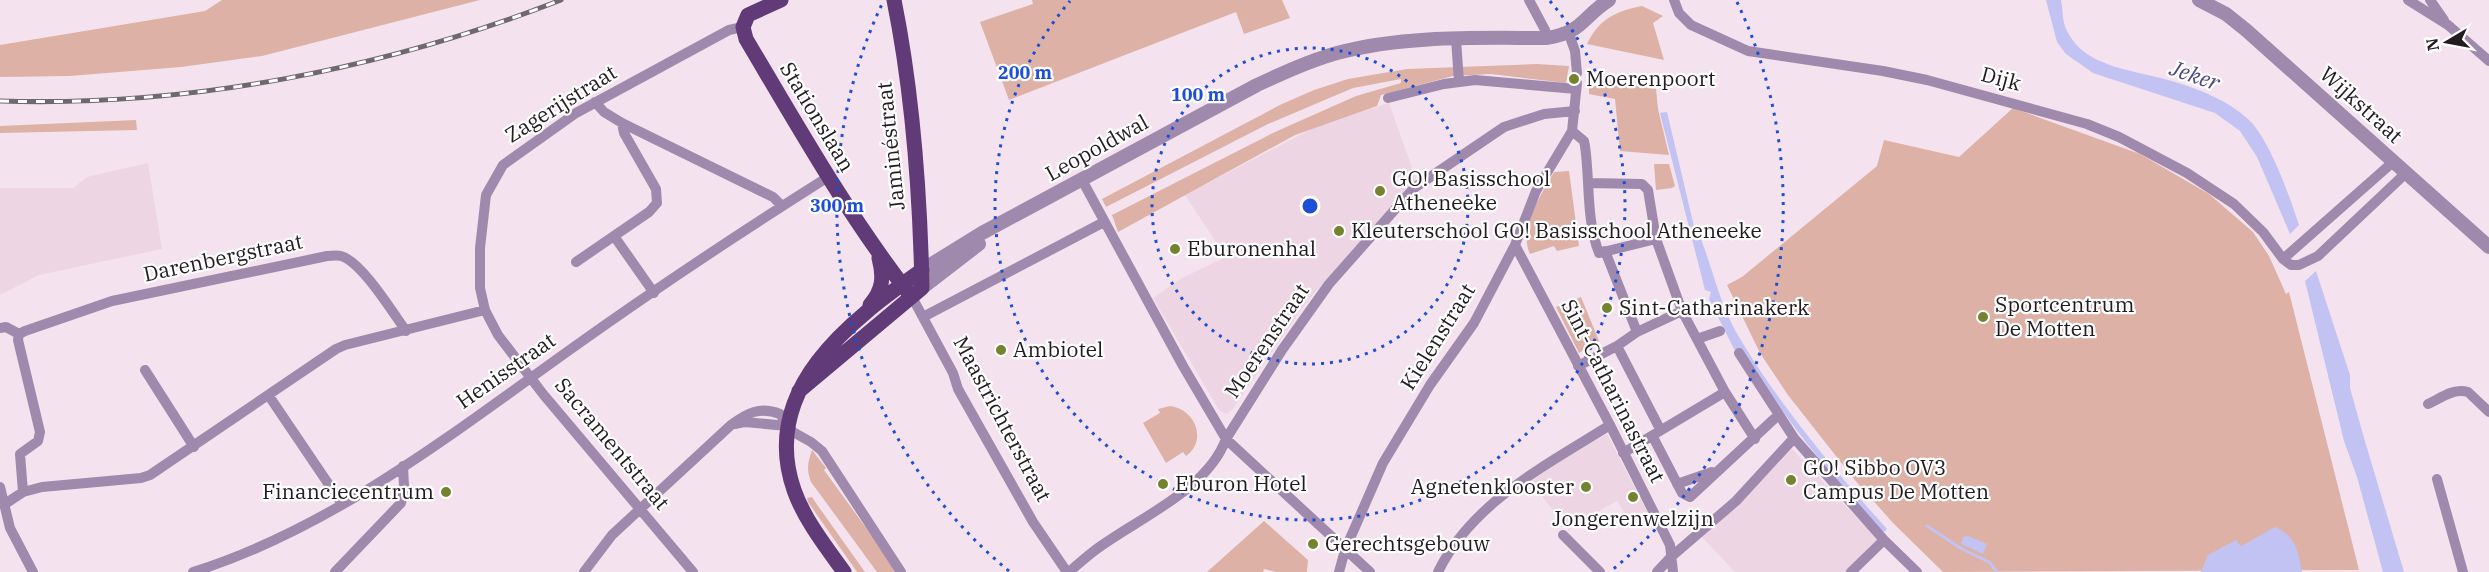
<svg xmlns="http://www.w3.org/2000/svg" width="2489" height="572" font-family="'IBM Plex Serif',serif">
<rect width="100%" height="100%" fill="#f4e3ee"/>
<!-- built -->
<path fill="#edd5e4" d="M 1389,103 L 1416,179 L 1308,300 L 1232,410 L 1226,414 L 1219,410 L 1153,298 L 1182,278 L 1226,257 L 1185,195 L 1321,124 Z
M 148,163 L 162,249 L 39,275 L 0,295 L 0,188 L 73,188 L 87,177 Z
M 1607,434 L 1651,519 L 1632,525 L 1617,501 L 1572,526 L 1569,531 L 1531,482 L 1552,466 Z
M 1791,448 L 1879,541 L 1848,572 L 1735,572 L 1700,535 Z"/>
<!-- green -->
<path fill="#ddb1a6" d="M 222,0 L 480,0 L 262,56 L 181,67 L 70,76 L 0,77 L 0,45 L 205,11 Z
M 1032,0 L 1282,0 L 1290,18 L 1244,34 L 1236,12 L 1009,100 L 980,22 L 1033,4 Z
M 1642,6 L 1663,16 L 1653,23 L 1664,60 L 1587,44 C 1599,19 1616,11 1642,6 Z
M 1537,64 L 1569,66 L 1566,83 L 1491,74 L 1453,76 L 1381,95 L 1377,106 L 1295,135 L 1118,232 L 1112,215 L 1275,132 L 1356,96 L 1401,83 L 1401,79 L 1353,88 L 1268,124 L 1106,207 L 1102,199 L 1282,104 L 1314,90 L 1348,79 L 1407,69 Z
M 1589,78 L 1656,89 L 1658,109 L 1669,155 L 1620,151 L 1615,99 L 1589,94 Z
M 2013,108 L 2140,154 L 2209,194 L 2253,232 L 2269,256 L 2286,294 L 2289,292 L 2359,570 L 1943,572 L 1893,523 L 1854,479 L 1788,395 L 1760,353 L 1727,285 L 1742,277 L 1877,166 L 1884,140 L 1959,157 Z
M 136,120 L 137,130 L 0,133 L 0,126 Z
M 1654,164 L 1669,164 L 1675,186 L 1672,188 L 1656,190 Z
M 1569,171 L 1579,246 L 1557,251 L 1554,246 L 1530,254 C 1518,229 1541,195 1554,172 Z
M 1581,297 L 1599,341 L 1579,353 L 1556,307 Z
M 1170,406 C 1195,409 1208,440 1186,456 L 1183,452 L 1166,463 L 1143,423 L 1160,413 L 1158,409 Z
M 812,450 L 826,468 L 824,470 L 898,572 L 877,572 L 811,482 C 806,469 808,462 812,450 Z
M 812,497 L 818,506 L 865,572 L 857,572 L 808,502 L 807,498 Z
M 1264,521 L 1308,560 L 1307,572 L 1276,572 L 1264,569 L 1263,572 L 1207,572 Z"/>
<!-- water -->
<path fill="#c2c3f2" d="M 2046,0 L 2061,0 C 2063,10 2062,22 2067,31 C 2086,70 2139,70 2175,82 C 2201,90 2227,100 2248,119 C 2269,138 2290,197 2299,225 L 2290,234 L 2257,157 L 2240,131 L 2215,113 L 2093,73 L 2066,54 L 2057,42 Z
M 1667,112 L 1697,239 L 1701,239 C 1713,271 1720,303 1736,332 C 1776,401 1834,470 1887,529 L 1882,534 C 1831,476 1783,416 1741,350 L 1734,349 L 1709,299 L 1711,292 L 1705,290 L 1660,113 Z
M 2316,271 L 2350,375 L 2350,388 L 2364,438 L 2404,572 L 2383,572 L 2357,477 L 2344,441 L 2305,281 Z
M 2275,527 C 2296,536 2298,551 2302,572 L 2201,572 L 2208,555 L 2236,540 L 2241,546 Z
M 1968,536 L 1987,544 L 1983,554 L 1961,544 L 1963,537 Z"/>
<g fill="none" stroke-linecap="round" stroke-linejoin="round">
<!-- stream -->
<path stroke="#c2c3f2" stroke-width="3" d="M 1927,526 L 1962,549 L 1989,562 L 1997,572"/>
<!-- minor -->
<path stroke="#9f8aad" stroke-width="10" d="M 1529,0 L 1545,30 L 1546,38
M 1674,0 L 1679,13 L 1691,25 L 1748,51 L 1883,71 L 1927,80 L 2087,124 L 2119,137 L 2187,173 L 2234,204 L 2263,232 L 2283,259 L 2291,265 L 2299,265 L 2318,256 L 2406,173
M 2408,0 L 2448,25 L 2489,61
M 2430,0 L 2444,20
M 1569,34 L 1575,51 L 1577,73
M 1456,39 L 1459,82
M 1388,98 L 1444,84 L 1475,80 L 1576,89
M 595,102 L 604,112 L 622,123 L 773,197 L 782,206
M 1572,131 L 1584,141 L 1585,146 C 1590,180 1586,220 1599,253 L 1656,239
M 1082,180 L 1183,366 L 1226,439 L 1370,572
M 1589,183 L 1642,184 L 1648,190 L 1656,239 L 1682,311 L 1725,392 L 1755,439
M 614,236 L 654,293
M 1515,245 L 1610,425 L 1670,545 L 1673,572
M 1605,251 L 1637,332
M 2283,259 L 2393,162
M 576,262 L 649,212 L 657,203 L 656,189 L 624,133 L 622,123
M 912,297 L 953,373 L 958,389 L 1033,522 L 1067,572
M 923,317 L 1104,222
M 0,328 L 6,327 L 19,334
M 1697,339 L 1720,331
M 1617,346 L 1660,429
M 1739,353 L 1794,438 L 1884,540 L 1917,572
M 1578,366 L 1617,346 L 1637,332 L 1682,311
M 145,370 L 194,447
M 269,396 L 342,504
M 2428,404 C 2441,398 2453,388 2468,392 L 2489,412
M 735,424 L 744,422 L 788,426
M 1653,437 L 1682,493 L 1690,497 L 1774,419
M 1623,453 L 1725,392
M 2437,479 L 2463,572
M 1677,484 L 1712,472
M 0,487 L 10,528 L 33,572
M 23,492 L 20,454 L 38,441 L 40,432 L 18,340 L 19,334 L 25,331 L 112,301 L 327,256 C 331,256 337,255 341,256 C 362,262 393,313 406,331
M 5,504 L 23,492 L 42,487 L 141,478 L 150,475 L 336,349 L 345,345 L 485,310
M 1563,535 L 1600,572
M 193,572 C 333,528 453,433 571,349 C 655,289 741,232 828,177
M 335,572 L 401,503 L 404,486 L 403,466
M 584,572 L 612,535 L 731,425 C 747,413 760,406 780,414 L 793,432 L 811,442 L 822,451 L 901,572
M 693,572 L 543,394 L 498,335 L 485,310 L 480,288 L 480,248 L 486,195 L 503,165 L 576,113 L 729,30 L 743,27
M 1069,572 C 1077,565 1085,558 1094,551 C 1136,519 1207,491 1226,439 L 1282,350 L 1329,284 L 1414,188 L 1504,127 L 1544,114 L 1575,111
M 1339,572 L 1345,550 L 1383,463 L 1430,385 L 1474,323 L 1515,245 L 1536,191 L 1572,131 L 1577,83
M 1438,572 C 1472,502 1547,465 1610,425
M 1657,572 L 1671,557 L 1736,501 L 1794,438
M 1851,572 L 1884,540"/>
<!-- tertiary -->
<path stroke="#9f8aad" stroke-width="14" d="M 2199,0 L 2226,14 L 2246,30 L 2489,247
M 922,270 L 982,233 L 1257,85 C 1283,73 1309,61 1337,53 C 1404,35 1478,38 1546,38 C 1583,33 1582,17 1609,0
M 922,288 L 979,244"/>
<!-- primary -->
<path stroke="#613a78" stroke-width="15" d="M 781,0 L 748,15 L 743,27 L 746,39 C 797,125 846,212 907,291
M 870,305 C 883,290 884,277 879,258
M 799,391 L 922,288 C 920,192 913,94 894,0
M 844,572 C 826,547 804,519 794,490 C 759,389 850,321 922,270"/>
<!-- rail casing -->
<g stroke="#71676e" stroke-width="5">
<path id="rail" d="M 0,101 C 190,107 384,69 561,0"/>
</g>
<!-- rail -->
<use href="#rail" stroke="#fff" stroke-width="3" stroke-dasharray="9" stroke-linecap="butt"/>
</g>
<!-- distance rings -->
<g fill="none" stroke="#1d4ed8" stroke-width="3" stroke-dasharray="3 6">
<circle cx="1310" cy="206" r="158"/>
<path d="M1550 1A315 315 0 1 1 1070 1"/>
<path d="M1009 571A473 473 0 0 1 883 2M1737 2A473 473 0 0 1 1611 571"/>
</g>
<!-- markers -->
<g fill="#758331" stroke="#fff" stroke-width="2">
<circle cx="1574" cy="79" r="6"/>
<circle cx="1380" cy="191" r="6"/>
<circle cx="1339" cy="231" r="6"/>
<circle cx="1175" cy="249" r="6"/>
<circle cx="1607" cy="308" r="6"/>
<circle cx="1983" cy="317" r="6"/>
<circle cx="1001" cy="350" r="6"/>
<circle cx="1791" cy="480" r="6"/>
<circle cx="1163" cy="484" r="6"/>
<circle cx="1586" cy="487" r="6"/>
<circle cx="446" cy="492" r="6"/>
<circle cx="1633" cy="497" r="6"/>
<circle cx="1313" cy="544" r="6"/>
</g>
<g text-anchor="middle" stroke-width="4.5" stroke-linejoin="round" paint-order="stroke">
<!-- poi labels -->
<g font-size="21" fill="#221c20" stroke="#fff" text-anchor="start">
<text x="1586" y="86">Moerenpoort</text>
<text x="1392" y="186">GO! Basisschool<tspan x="1392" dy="24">Atheneeke</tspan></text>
<text x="1351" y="238">Kleuterschool GO! Basisschool Atheneeke</text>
<text x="1187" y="256">Eburonenhal</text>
<text x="1995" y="312">Sportcentrum<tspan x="1995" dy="24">De Motten</tspan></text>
<text x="1619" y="315">Sint-Catharinakerk</text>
<text x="1013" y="357">Ambiotel</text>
<text x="1803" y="475">GO! Sibbo OV3<tspan x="1803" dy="24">Campus De Motten</tspan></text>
<text x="1175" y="491">Eburon Hotel</text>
<text x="1574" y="494" text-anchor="end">Agnetenklooster</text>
<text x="434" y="499" text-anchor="end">Financiecentrum</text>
<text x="1633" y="526" text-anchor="middle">Jongerenwelzijn</text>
<text x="1325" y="551">Gerechtsgebouw</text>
</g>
<!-- street labels -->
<g font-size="21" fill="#221c20" stroke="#fff">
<text transform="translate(2001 79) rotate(15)" y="7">Dijk</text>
<text transform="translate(561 104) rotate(-32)" y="7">Zagerijstraat</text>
<text transform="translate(2361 105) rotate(42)" y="7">Wijkstraat</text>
<text transform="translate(817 117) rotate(59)" y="7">Stationslaan</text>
<text transform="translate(891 146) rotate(-96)" y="7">Jaminéstraat</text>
<text transform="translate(1097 148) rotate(-29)" y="7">Leopoldwal</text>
<text transform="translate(223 258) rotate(-12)" y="7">Darenbergstraat</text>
<text transform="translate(1438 337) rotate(-58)" y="7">Kielenstraat</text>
<text transform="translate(1267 341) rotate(-56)" y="7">Moerenstraat</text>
<text transform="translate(506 371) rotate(-35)" y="7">Henisstraat</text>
<text transform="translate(1613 391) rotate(63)" y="7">Sint-Catharinastraat</text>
<text transform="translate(1002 419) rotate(62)" y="7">Maastrichterstraat</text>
<text transform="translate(612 444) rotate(50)" y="7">Sacramentstraat</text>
</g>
<!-- water labels -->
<g font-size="22" font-style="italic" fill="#4c4984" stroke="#fff">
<text transform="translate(2195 75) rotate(19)" y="8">Jeker</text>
</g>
</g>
<circle cx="1310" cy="206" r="9" fill="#1d4ed8" stroke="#fff" stroke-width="3"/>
<g font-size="18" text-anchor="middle" font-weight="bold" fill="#1d4ed8" stroke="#fff" stroke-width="4.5" stroke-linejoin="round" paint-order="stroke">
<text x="1025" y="79">200 m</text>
<text x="1198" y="101">100 m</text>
<text x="837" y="212">300 m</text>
</g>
<!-- north arrow -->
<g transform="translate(2447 42) rotate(260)" stroke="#ffffff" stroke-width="4.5" paint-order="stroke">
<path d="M0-4.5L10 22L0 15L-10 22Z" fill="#221c20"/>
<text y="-9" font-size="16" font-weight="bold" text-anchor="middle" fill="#221c20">N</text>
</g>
</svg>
